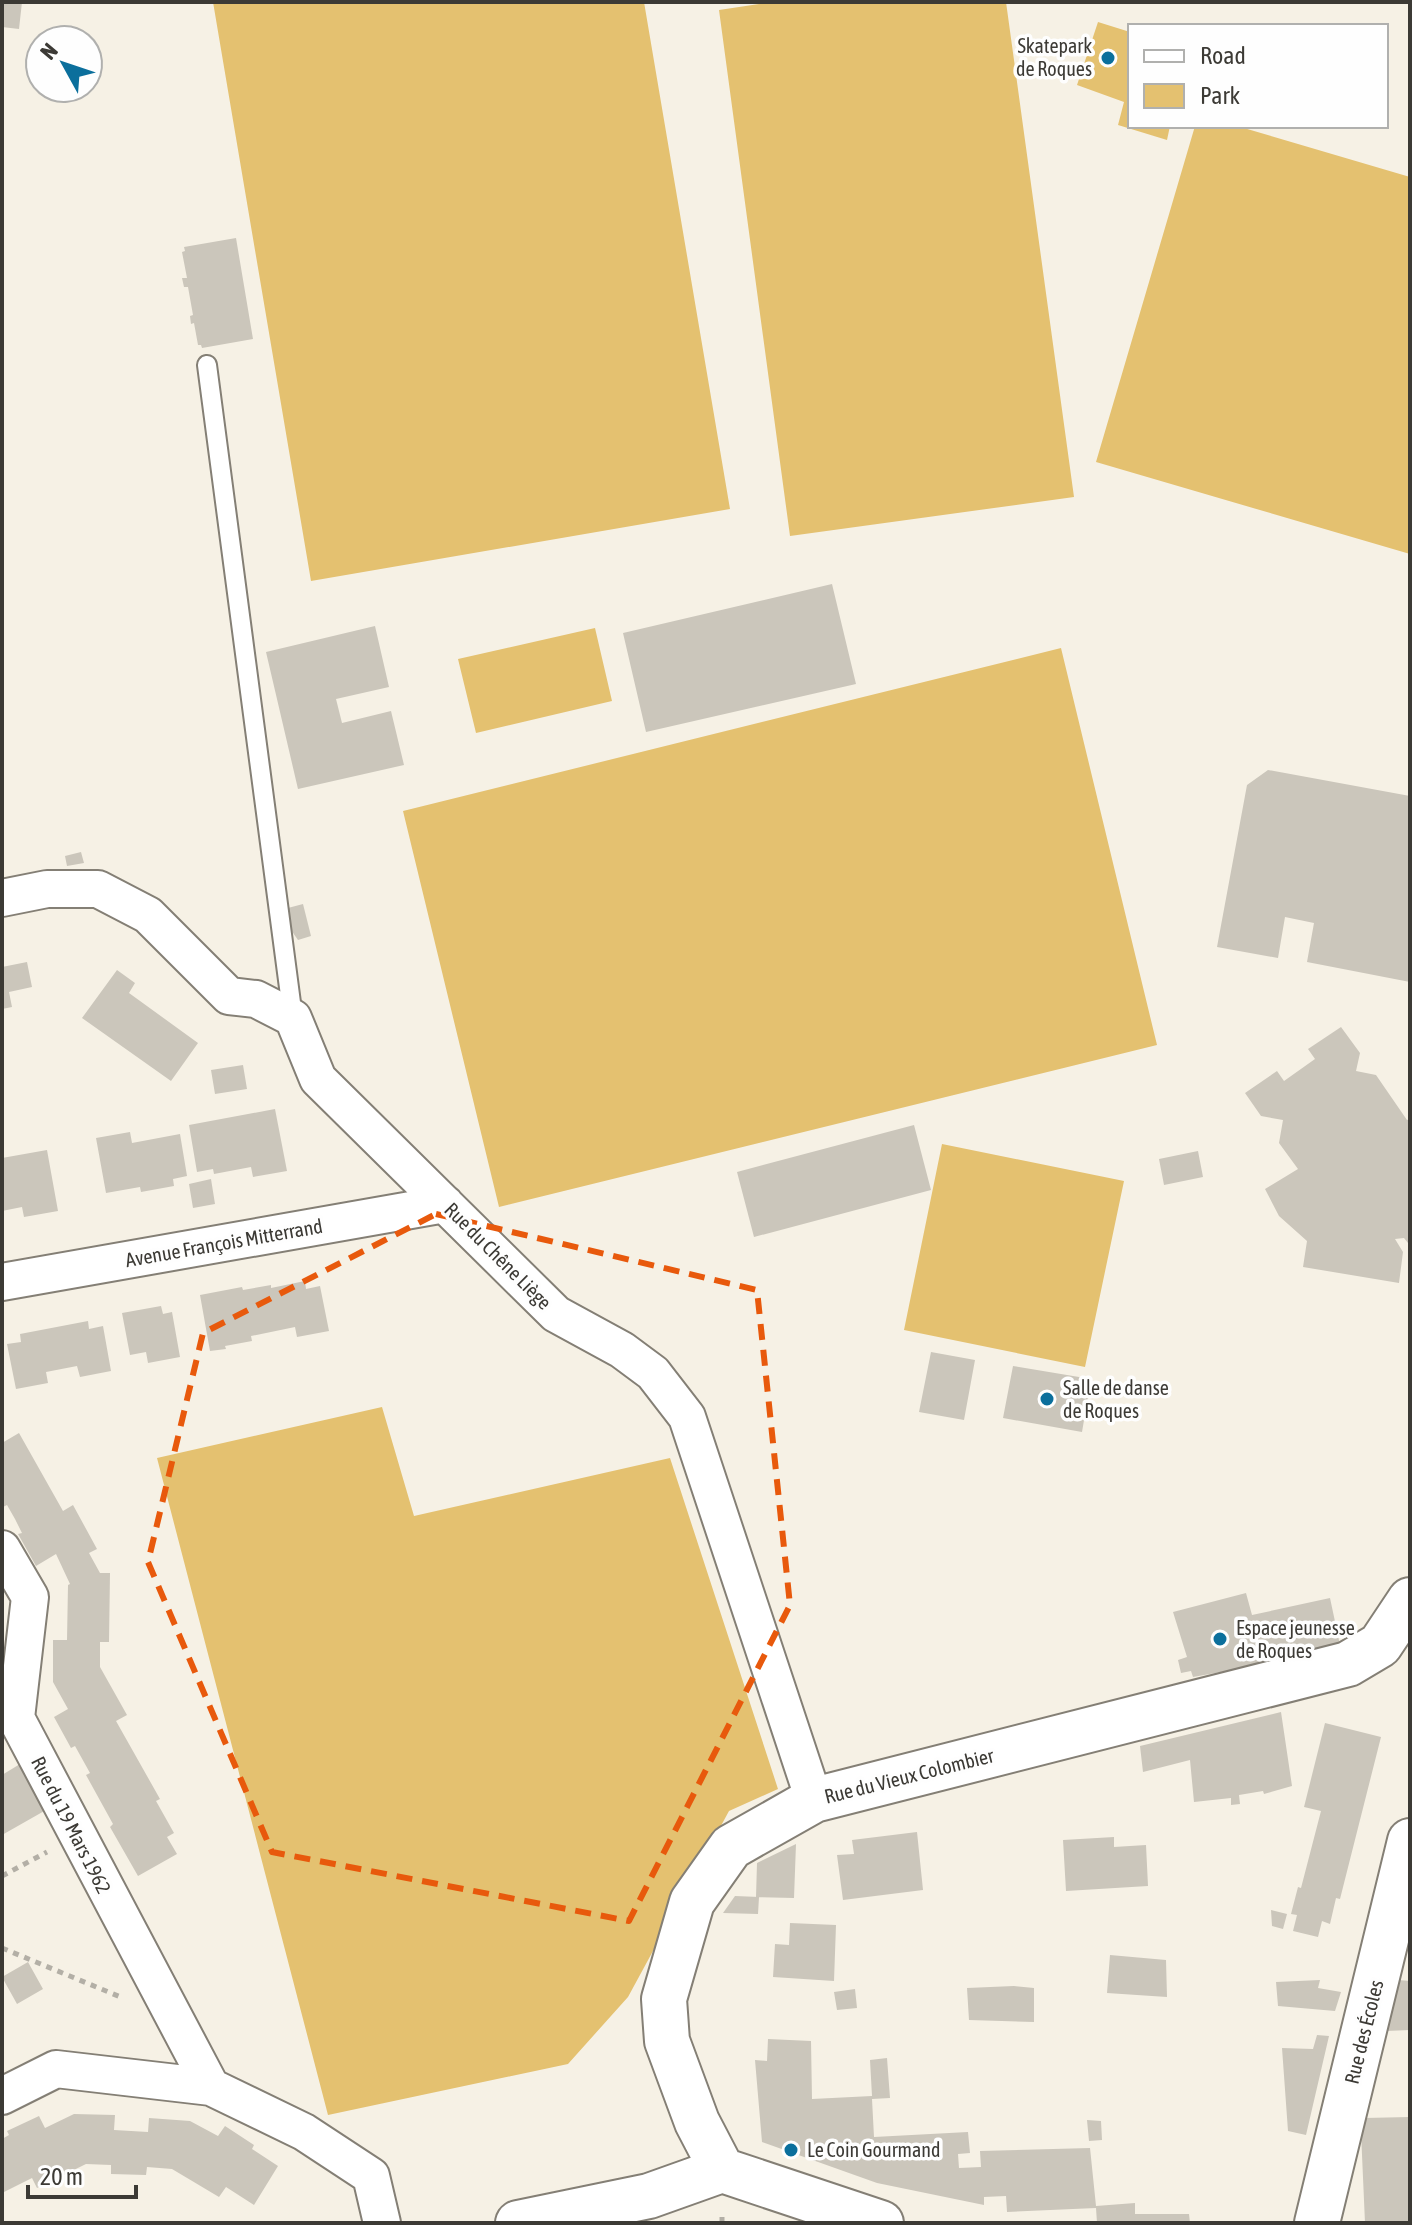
<svg xmlns="http://www.w3.org/2000/svg" width="1412" height="2225" font-family="'Asap Condensed',sans-serif">
<rect width="100%" height="100%" fill="#f6f1e5"/>
<!-- green -->
<path fill="#e4c170" d="M 213,2 L 644,2 L 730,509 L 311,581 Z
M 772,2 L 1006,2 L 1074,497 L 790,536 L 719,10 Z
M 1098,22 L 1130,32 L 1130,126 L 1170,126 L 1167,140 L 1118,125 L 1124,102 L 1077,85 Z
M 1195,126 L 1237,126 L 1410,177 L 1410,554 L 1096,462 Z
M 595,628 L 612,701 L 476,733 L 458,659 Z
M 1061,648 L 1157,1045 L 499,1207 L 403,811 Z
M 942,1144 L 1124,1181 L 1085,1367 L 904,1330 Z
M 382,1407 L 414,1516 L 670,1458 L 778,1789 L 729,1811 L 628,1997 L 568,2064 L 328,2115 L 157,1458 Z"/>
<!-- building -->
<path fill="#cbc6bb" d="M 2,2 L 22,2 L 19,29 L 2,27 Z
M 236,238 L 253,339 L 202,348 L 201,345 L 198,345 L 194,323 L 191,324 L 190,316 L 193,315 L 188,287 L 184,287 L 182,278 L 187,278 L 182,252 L 185,251 L 184,247 Z
M 832,584 L 856,684 L 646,732 L 623,633 Z
M 375,626 L 389,687 L 336,699 L 342,723 L 391,711 L 404,765 L 298,789 L 266,652 Z
M 1268,770 L 1410,796 L 1410,982 L 1307,962 L 1314,923 L 1285,917 L 1278,958 L 1217,947 L 1247,785 Z
M 81,852 L 84,863 L 67,866 L 65,856 Z
M 303,904 L 311,936 L 298,940 L 291,930 L 288,908 Z
M 27,962 L 32,987 L 9,992 L 12,1007 L 2,1009 L 2,967 Z
M 117,970 L 135,983 L 129,993 L 198,1043 L 171,1081 L 82,1018 Z
M 1341,1027 L 1360,1053 L 1356,1071 L 1376,1075 L 1407,1120 L 1410,1119 L 1410,1241 L 1408,1243 L 1404,1238 L 1395,1239 L 1403,1252 L 1399,1283 L 1303,1267 L 1307,1241 L 1279,1216 L 1265,1189 L 1298,1169 L 1279,1143 L 1283,1120 L 1261,1116 L 1245,1093 L 1277,1071 L 1284,1081 L 1315,1059 L 1308,1049 Z
M 243,1065 L 247,1089 L 215,1094 L 211,1070 Z
M 275,1109 L 287,1171 L 253,1177 L 251,1167 L 214,1174 L 213,1169 L 197,1172 L 189,1125 Z
M 914,1125 L 931,1190 L 754,1237 L 737,1172 Z
M 130,1132 L 132,1143 L 180,1134 L 187,1176 L 173,1179 L 174,1186 L 141,1192 L 140,1187 L 106,1193 L 96,1138 Z
M 47,1150 L 58,1211 L 24,1217 L 22,1207 L 2,1211 L 2,1158 Z
M 1198,1151 L 1203,1177 L 1164,1185 L 1159,1159 Z
M 211,1179 L 215,1204 L 193,1208 L 189,1184 Z
M 305,1281 L 306,1289 L 320,1286 L 329,1331 L 297,1337 L 295,1327 L 251,1336 L 252,1341 L 225,1346 L 226,1349 L 210,1351 L 200,1295 L 242,1287 L 243,1290 L 271,1285 L 271,1288 Z
M 161,1306 L 163,1314 L 172,1312 L 180,1357 L 148,1363 L 146,1352 L 130,1355 L 122,1313 Z
M 88,1321 L 89,1329 L 103,1326 L 111,1371 L 80,1377 L 77,1366 L 46,1372 L 48,1383 L 16,1389 L 7,1344 L 21,1342 L 20,1334 Z
M 931,1352 L 975,1360 L 964,1420 L 919,1412 Z
M 1013,1366 L 1091,1379 L 1082,1432 L 1003,1418 Z
M 19,1433 L 63,1511 L 73,1505 L 97,1549 L 89,1553 L 100,1573 L 110,1573 L 109,1642 L 100,1642 L 100,1667 L 127,1715 L 116,1721 L 160,1799 L 156,1801 L 174,1833 L 167,1837 L 177,1854 L 138,1876 L 110,1827 L 113,1824 L 86,1775 L 90,1773 L 75,1746 L 71,1748 L 54,1717 L 68,1709 L 53,1682 L 53,1640 L 67,1640 L 68,1585 L 70,1584 L 56,1554 L 36,1566 L 18,1534 L 22,1533 L 15,1519 L 7,1505 L 3,1507 L 2,1505 L 2,1443 Z
M 1246,1593 L 1252,1615 L 1330,1598 L 1340,1645 L 1265,1664 L 1193,1677 L 1191,1671 L 1181,1673 L 1178,1660 L 1187,1657 L 1173,1612 Z
M 1281,1712 L 1292,1786 L 1264,1794 L 1263,1791 L 1239,1795 L 1240,1804 L 1231,1805 L 1231,1798 L 1194,1802 L 1190,1760 L 1143,1772 L 1140,1746 Z
M 1325,1723 L 1381,1737 L 1340,1899 L 1336,1898 L 1330,1924 L 1322,1921 L 1318,1937 L 1293,1931 L 1297,1915 L 1291,1914 L 1298,1887 L 1301,1888 L 1321,1811 L 1304,1807 Z
M 20,1764 L 46,1810 L 2,1835 L 2,1775 Z
M 917,1832 L 923,1890 L 843,1900 L 837,1855 L 854,1854 L 852,1840 Z
M 1114,1837 L 1114,1847 L 1146,1845 L 1148,1886 L 1066,1891 L 1063,1840 Z
M 796,1844 L 794,1898 L 756,1897 L 757,1863 Z
M 735,1896 L 759,1897 L 758,1914 L 723,1913 Z
M 1271,1910 L 1287,1914 L 1283,1929 L 1272,1926 Z
M 790,1923 L 836,1925 L 834,1981 L 773,1977 L 775,1944 L 789,1945 Z
M 1110,1955 L 1166,1960 L 1167,1997 L 1107,1993 Z
M 28,1962 L 43,1989 L 17,2004 L 2,1977 Z
M 1320,1980 L 1318,1988 L 1341,1992 L 1335,2011 L 1278,2006 L 1276,1982 Z
M 1398,1980 L 1410,1981 L 1410,2030 L 1386,2031 Z
M 1014,1986 L 1034,1988 L 1034,2022 L 969,2020 L 967,1988 Z
M 855,1989 L 857,2008 L 837,2010 L 834,1992 Z
M 1317,2035 L 1329,2036 L 1306,2135 L 1288,2131 L 1282,2048 L 1313,2049 Z
M 768,2039 L 811,2041 L 812,2099 L 872,2096 L 870,2060 L 887,2058 L 890,2098 L 872,2099 L 874,2137 L 968,2132 L 970,2153 L 958,2154 L 959,2168 L 981,2167 L 980,2151 L 1090,2148 L 1096,2206 L 1135,2203 L 1135,2214 L 1189,2214 L 1190,2223 L 1097,2223 L 1096,2208 L 1007,2212 L 1006,2196 L 984,2197 L 984,2205 L 877,2183 L 762,2142 L 755,2060 L 767,2061 Z
M 74,2114 L 115,2115 L 114,2130 L 148,2132 L 149,2118 L 190,2121 L 218,2136 L 225,2126 L 254,2145 L 252,2149 L 278,2166 L 254,2205 L 226,2187 L 219,2197 L 172,2169 L 147,2167 L 146,2175 L 111,2174 L 111,2165 L 86,2164 L 37,2188 L 32,2178 L 2,2193 L 2,2139 L 9,2135 L 7,2131 L 39,2116 L 45,2128 Z
M 1410,2117 L 1410,2223 L 1365,2223 L 1361,2132 L 1364,2118 Z
M 1087,2120 L 1101,2121 L 1102,2140 L 1089,2141 Z"/>
<g fill="none" stroke-linecap="round" stroke-linejoin="round">
<!-- service casing -->
<g stroke="#847f75" stroke-width="22">
<path id="service" d="M 207,365 L 293,1018"/>
</g>
<!-- minor casing -->
<g stroke="#847f75" stroke-width="40">
<path id="minor" d="M 2,898 L 47,889 L 98,889 L 148,915 L 229,996 L 256,999 L 293,1018 L 318,1079 L 556,1314 L 622,1350 L 653,1373 L 687,1417 L 814,1800
M 2,1282 L 445,1204
M 2,1549 L 30,1597 L 16,1718 L 211,2087
M 2,2096 L 56,2069 L 211,2087 L 304,2132 L 371,2176 L 382,2223"/>
</g>
<!-- tertiary casing -->
<g stroke="#847f75" stroke-width="48">
<path id="tertiary" d="M 722,2170 L 697,2122 L 667,2041 L 664,1999 L 692,1902 L 731,1847 L 814,1800 L 1348,1664 L 1380,1645 L 1410,1600
M 518,2223 L 649,2196 L 722,2170 L 881,2223
M 1317,2223 L 1410,1841"/>
</g>
<!-- path -->
<path stroke="#b3afa6" stroke-width="5" stroke-dasharray="6 6" stroke-linecap="butt" d="M 2,1876 L 47,1852
M 2,1948 L 123,1998
M 722,2223 L 722,2217"/>
<!-- service -->
<use href="#service" stroke="#fff" stroke-width="18"/>
<!-- minor -->
<use href="#minor" stroke="#fff" stroke-width="36"/>
<!-- tertiary -->
<use href="#tertiary" stroke="#fff" stroke-width="44"/>
</g>
<!-- marked area -->
<path fill="none" stroke="#e8590c" stroke-width="6" stroke-dasharray="16 10" stroke-linejoin="round" d="M 436,1214 L 757,1290 L 790,1605 L 629,1921 L 272,1852 L 148,1562 L 203,1333 Z"/>
<!-- markers -->
<g fill="#0b6f9c" stroke="#fefefe" stroke-width="3">
<circle cx="1108" cy="58" r="8"/>
<circle cx="1047" cy="1399" r="8"/>
<circle cx="1220" cy="1639" r="8"/>
<circle cx="791" cy="2150" r="8"/>
</g>
<g text-anchor="middle" stroke-width="7" stroke-linejoin="round" paint-order="stroke">
<!-- poi labels -->
<g font-size="20" fill="#3c3a35" stroke="#fefefe" text-anchor="start">
<text x="1092" y="53" text-anchor="end">Skatepark<tspan x="1092" dy="23">de Roques</tspan></text>
<text x="1063" y="1395">Salle de danse<tspan x="1063" dy="23">de Roques</tspan></text>
<text x="1236" y="1635">Espace jeunesse<tspan x="1236" dy="23">de Roques</tspan></text>
<text x="807" y="2157">Le Coin Gourmand</text>
</g>
<!-- street labels -->
<g font-size="20" fill="#3c3a35" stroke="#fefefe">
<text transform="translate(224 1243) rotate(-10)" y="7">Avenue François Mitterrand</text>
<text transform="translate(498 1256) rotate(45)" y="7">Rue du Chêne Liège</text>
<text transform="translate(909 1776) rotate(-14)" y="7">Rue du Vieux Colombier</text>
<text transform="translate(71 1825) rotate(63)" y="7">Rue du 19 Mars 1962</text>
<text transform="translate(1364 2032) rotate(-76)" y="7">Rue des Écoles</text>
</g>
</g>
<!-- border -->
<rect width="1412" height="2225" fill="none" stroke="#3c3a35" stroke-width="8"/>
<!-- legend -->
<rect x="1128" y="24" width="260" height="104" fill="#fefefe" stroke="#b0b0ae" stroke-width="2"/>
<rect x="1144" y="50" width="40" height="12" fill="#ffffff" stroke="#b0b0ae" stroke-width="2"/>
<text x="1200" y="64" font-size="24" fill="#3c3a35">Road</text>
<rect x="1144" y="84" width="40" height="24" fill="#e4c170" stroke="#b0b0ae" stroke-width="2"/>
<text x="1200" y="104" font-size="24" fill="#3c3a35">Park</text>
<!-- north arrow -->
<g transform="translate(64 64) rotate(310)"><circle r="38" fill="#fefefe" stroke="#b0b0ae" stroke-width="2"/>
<path d="M0-6L14 30L0 20L-14 30Z" fill="#0b6f9c"/>
<text y="-12" font-size="22" font-weight="bold" text-anchor="middle" fill="#3c3a35">N</text>
</g>
<!-- scale -->
<path d="M28 2185v12h108v-12" fill="none" stroke="#3c3a35" stroke-width="4"/>
<text x="40" y="2185" font-size="24" fill="#3c3a35" stroke="#fefefe" stroke-width="6" paint-order="stroke">20 m</text>
</svg>
